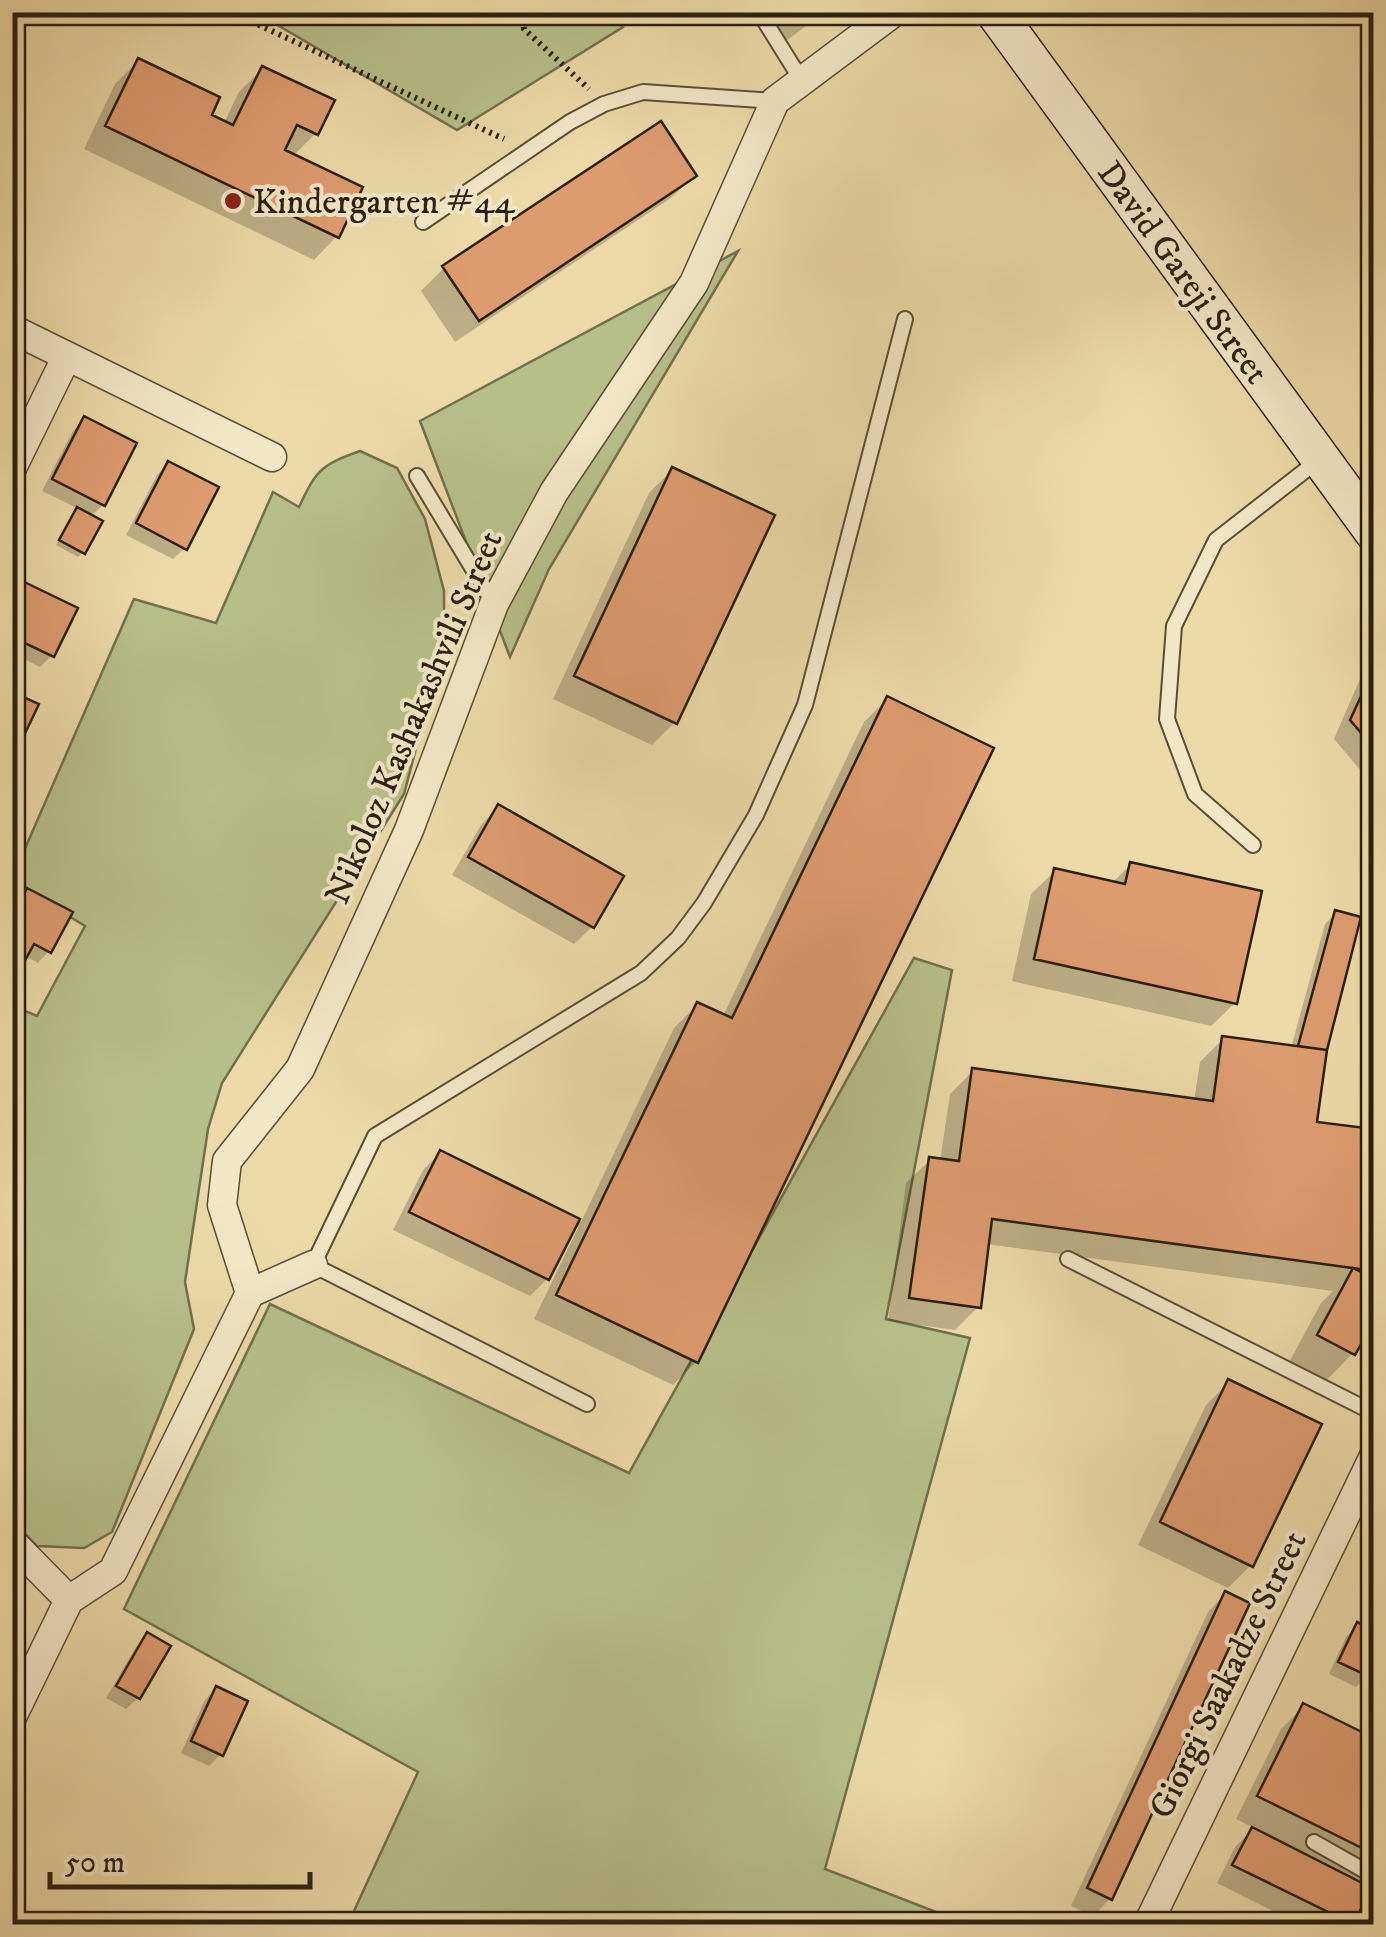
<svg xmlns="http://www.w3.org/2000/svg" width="1386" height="1937" font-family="'IM FELL DW Pica',serif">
<rect width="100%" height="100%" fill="#ecd9a7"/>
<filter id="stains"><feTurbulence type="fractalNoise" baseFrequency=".002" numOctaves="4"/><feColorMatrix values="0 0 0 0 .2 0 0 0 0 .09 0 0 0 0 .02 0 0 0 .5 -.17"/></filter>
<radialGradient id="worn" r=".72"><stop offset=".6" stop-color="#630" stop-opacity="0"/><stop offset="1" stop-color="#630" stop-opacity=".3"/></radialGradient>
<!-- green -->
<path fill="#b7bf88" stroke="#71704d" stroke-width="2.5" d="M 613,12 L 623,27 L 457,130 L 257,13 Z
M 738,251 L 549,569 L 510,657 L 420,421 Z
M 360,451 L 397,468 L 425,519 L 444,591 L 444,628 L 428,703 L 404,794 L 222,1083 L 208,1129 L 185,1282 L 194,1329 L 112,1532 L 84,1548 L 37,1546 L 13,1521 L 13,1006 L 37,1016 L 85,926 L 13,882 L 13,876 L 134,599 L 216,623 L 273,492 L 299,507 C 317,469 321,465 360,451 Z
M 914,958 L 952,970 L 886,1319 L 970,1338 L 825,1869 L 967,1924 L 348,1924 L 418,1772 L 124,1609 L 270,1304 L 629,1473 Z"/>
<!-- shadow -->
<path fill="#0003" d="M 765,12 L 825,12 L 786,41 Z
M 138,61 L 208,116 L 224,123 L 239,92 L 262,69 L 316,133 L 293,156 L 337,236 L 314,260 L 84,149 L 115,84 Z
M 694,176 L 671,198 L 455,342 L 421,291 L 444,268 Z
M 85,419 L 103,505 L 90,517 L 83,552 L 78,557 L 56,545 L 79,509 L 42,491 L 73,431 Z
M 168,464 L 185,548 L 173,559 L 126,535 L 157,475 Z
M 672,470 L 675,722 L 652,745 L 553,699 L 649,493 Z
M 12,579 L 52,655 L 40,667 L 12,653 Z
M 1374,661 L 1374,786 L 1334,739 L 1363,672 Z
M 887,699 L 696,1362 L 673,1385 L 534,1319 L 578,1228 L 573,1226 L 547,1279 L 530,1296 L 393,1230 L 423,1170 L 440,1153 L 581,1222 L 674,1028 L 697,1005 L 723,1016 L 864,722 Z
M 498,807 L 621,877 L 592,927 L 574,944 L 452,875 L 481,825 Z
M 1131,864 L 1235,1003 L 1211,1026 L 1012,981 L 1031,894 L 1055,871 L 1111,884 Z
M 27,892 L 49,951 L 38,963 L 25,956 L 12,973 L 12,909 Z
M 1336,913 L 1358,919 L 1324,1050 L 1314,1124 L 1374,1132 L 1374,1316 L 1353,1353 L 1321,1386 L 1286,1368 L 1321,1303 L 1333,1291 L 986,1244 L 978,1307 L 955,1330 L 888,1321 L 906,1183 L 930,1160 L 940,1161 L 950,1094 L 973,1071 L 1194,1101 L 1200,1062 L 1223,1039 L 1291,1048 L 1325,924 Z
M 1229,1382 L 1251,1565 L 1228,1588 L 1138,1545 L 1206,1405 Z
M 1225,1594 L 1110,1899 L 1093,1916 L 1071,1906 L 1208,1612 Z
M 1358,1625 L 1368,1676 L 1356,1687 L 1329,1674 L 1346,1637 Z
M 147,1635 L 138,1698 L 126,1709 L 106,1698 L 136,1647 Z
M 216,1689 L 221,1754 L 209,1766 L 181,1753 L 205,1700 Z
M 1304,1706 L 1374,1741 L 1374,1888 L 1370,1886 L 1351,1924 L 1299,1924 L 1217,1883 L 1235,1847 L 1254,1828 L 1236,1819 L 1281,1729 Z"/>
<!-- building -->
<path fill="#dd9b70" stroke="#2b2012" stroke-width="2.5" d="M 138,58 L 220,97 L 212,115 L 233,125 L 262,66 L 335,100 L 318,135 L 297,125 L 285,150 L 363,187 L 339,238 L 105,126 Z
M 661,121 L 697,176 L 479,321 L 442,266 Z
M 84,416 L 137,443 L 105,506 L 52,479 Z
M 168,461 L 219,487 L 187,550 L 136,523 Z
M 672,467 L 775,515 L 677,724 L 574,676 Z
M 77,507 L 103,521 L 85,554 L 59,540 Z
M 12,576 L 78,608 L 54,657 L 12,637 Z
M 1374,668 L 1374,748 L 1350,720 Z
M 12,692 L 39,704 L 19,746 L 12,743 Z
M 887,696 L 994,748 L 698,1363 L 556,1295 L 697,1002 L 732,1018 Z
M 498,804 L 624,876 L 594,928 L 468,857 Z
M 1130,862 L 1262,891 L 1237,1004 L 1034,959 L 1054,868 L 1125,884 Z
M 27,888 L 73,912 L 51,953 L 34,944 L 21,968 L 12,963 L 12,916 Z
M 1335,910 L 1361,917 L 1327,1050 L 1298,1046 Z
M 1222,1036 L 1327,1050 L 1317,1122 L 1374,1129 L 1374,1271 L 992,1219 L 981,1308 L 909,1298 L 929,1157 L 959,1161 L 972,1068 L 1213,1101 Z
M 440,1150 L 580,1219 L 549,1280 L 409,1212 Z
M 1353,1268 L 1374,1278 L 1374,1321 L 1355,1355 L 1317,1335 Z
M 1228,1379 L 1322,1424 L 1253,1567 L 1160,1522 Z
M 1225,1591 L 1250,1603 L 1112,1900 L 1087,1888 Z
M 1357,1622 L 1374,1630 L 1374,1669 L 1370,1677 L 1338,1662 Z
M 147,1632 L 171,1646 L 140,1699 L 116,1686 Z
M 216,1686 L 248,1701 L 223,1756 L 191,1741 Z
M 1303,1703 L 1374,1738 L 1374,1854 L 1257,1796 Z
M 1252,1827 L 1372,1888 L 1353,1924 L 1232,1865 Z"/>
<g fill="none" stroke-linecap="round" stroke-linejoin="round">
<!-- lane casing -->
<g stroke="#5b4e37" stroke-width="18">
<path id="lane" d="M 759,12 L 802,81
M 423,222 L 570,122 L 604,104 L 643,92 L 775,101
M 417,476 L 494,604
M 1253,845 L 1195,794 L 1167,719 L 1174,626 L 1216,540 L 1320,459
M 1068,1259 L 1374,1413
M 587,1404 L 313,1265 L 375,1136 L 641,973 L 678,938 L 704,903 L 756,815 L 805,705 L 905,319
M 1314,1842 L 1374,1876"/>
</g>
<!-- street casing -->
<g stroke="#5b4e37" stroke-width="31">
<path id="street" d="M 12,329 L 272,457
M 12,468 L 67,356
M 250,1293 L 222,1205 L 227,1161 L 300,1069 L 409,830 L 494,604 L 554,492 L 694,283 L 775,101 L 894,12
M 12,1542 L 69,1600
M 12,1717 L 69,1600 L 113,1571 L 250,1293 L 313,1265
M 1148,1924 L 1374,1456"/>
</g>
<!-- secondary casing -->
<g stroke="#2b2012" stroke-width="41">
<path id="secondary" d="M 995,12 L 1374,532"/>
</g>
<!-- path -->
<path stroke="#2b2012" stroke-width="6" stroke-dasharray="2.5 5" stroke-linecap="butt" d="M 231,12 L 504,139
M 522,12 L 524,29 L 589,89"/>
<!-- lane -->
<use href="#lane" stroke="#f3e6c6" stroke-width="14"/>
<!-- street -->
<use href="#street" stroke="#f3e6c6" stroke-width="28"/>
<!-- secondary -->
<use href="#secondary" stroke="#f3e6c6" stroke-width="38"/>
</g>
<!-- markers -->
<circle fill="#8f2418" stroke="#f3e6c6" stroke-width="4" cx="233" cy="201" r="10"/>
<g text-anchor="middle" stroke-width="8" stroke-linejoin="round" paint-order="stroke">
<!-- poi labels -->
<g font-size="35" fill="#2b2012" stroke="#f3e6c6" text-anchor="start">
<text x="253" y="213">Kindergarten #44</text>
</g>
<!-- street labels -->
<g font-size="35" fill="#2b2012" stroke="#f3e6c6">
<text transform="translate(1184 272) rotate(54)" y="12">David Gareji Street</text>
<text transform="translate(413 717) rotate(-67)" y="12">Nikoloz Kashakashvili Street</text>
<text transform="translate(1227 1674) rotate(-64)" y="12">Giorgi Saakadze Street</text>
</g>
</g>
<!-- margin -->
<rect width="1386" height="1937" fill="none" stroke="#ecd9a7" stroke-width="50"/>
<rect x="15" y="15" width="1356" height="1907" fill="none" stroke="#2b2012" stroke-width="5"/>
<rect x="25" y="25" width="1336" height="1887" fill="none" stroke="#2b2012" stroke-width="2.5"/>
<!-- scale -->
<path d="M50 1872v15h260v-15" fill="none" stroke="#2b2012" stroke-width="5"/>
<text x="65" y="1872" font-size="30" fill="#2b2012" stroke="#f3e6c6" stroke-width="8" paint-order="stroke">50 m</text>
<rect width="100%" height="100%" filter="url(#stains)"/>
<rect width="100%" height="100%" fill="url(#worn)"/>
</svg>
